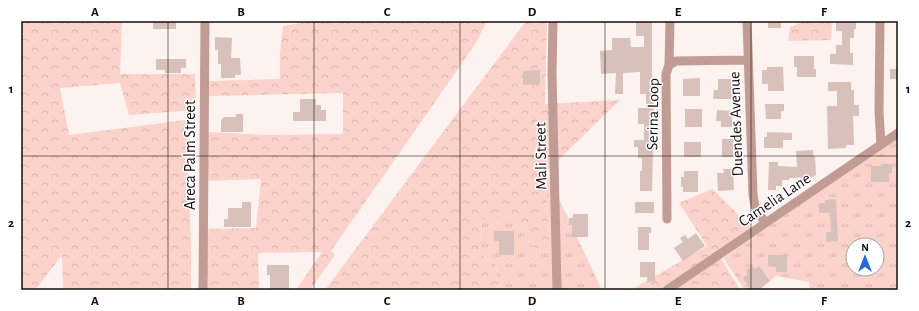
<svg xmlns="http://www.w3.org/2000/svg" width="919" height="311" font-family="'Alegreya Sans',sans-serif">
<defs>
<pattern id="grass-tufts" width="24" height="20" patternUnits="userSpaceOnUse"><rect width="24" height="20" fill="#fbd3cb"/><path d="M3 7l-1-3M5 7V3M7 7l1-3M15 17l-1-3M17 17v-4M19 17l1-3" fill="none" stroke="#d6b4ad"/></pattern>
<pattern id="forest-crowns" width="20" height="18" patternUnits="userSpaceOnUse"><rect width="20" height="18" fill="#fbd3cb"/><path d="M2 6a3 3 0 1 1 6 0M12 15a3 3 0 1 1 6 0" fill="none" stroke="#d6b4ad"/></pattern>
</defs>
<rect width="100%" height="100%" fill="#fcf2f0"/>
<!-- grass -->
<path fill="url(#grass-tufts)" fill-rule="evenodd" d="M 896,138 L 898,200 L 898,274 L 895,290 L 810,290 L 809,282 L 776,276 L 759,290 L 745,290 L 723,258 ZM 853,245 L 877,245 L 877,269 L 853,269 Z
M 546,172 L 602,290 L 499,290 L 496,265 L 479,253 L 482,220 L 505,214 L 522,228 L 532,247 L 550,253 Z"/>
<!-- forest -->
<path fill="url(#forest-crowns)" d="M 21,21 L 122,21 L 120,74 L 195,74 L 196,110 L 129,115 L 120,83 L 60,88 L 69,135 L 186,120 L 191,242 L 191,290 L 63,290 L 62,255 L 35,290 L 21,290 Z
M 313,21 L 487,21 L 476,43 L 331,251 L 335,255 L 310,290 L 296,290 L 322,252 L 258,253 L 259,289 L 205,290 L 208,229 L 256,228 L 261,179 L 206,181 L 207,132 L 266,135 L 343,134 L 343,93 L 208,96 L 208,81 L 280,79 L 280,54 L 283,26 Z
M 526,21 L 547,21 L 545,104 L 620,100 L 546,172 L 550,253 L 532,247 L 522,228 L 505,215 L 482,220 L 479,253 L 496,265 L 499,290 L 325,290 Z
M 805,21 L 832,21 L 831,40 L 788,41 L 790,27 Z
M 712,189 L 754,230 L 719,255 L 740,290 L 631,290 L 707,246 L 679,203 Z"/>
<!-- building -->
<path fill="#d8c0bb" d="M 153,21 L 176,21 L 176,29 L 153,29 Z
M 636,21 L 652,21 L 652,78 L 657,78 L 656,94 L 654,94 L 653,144 L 657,144 L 657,150 L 653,150 L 652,191 L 640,191 L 640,171 L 642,171 L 642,158 L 638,158 L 638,147 L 634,147 L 634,140 L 644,140 L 644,124 L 638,124 L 638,108 L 646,108 L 646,94 L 640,94 L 640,72 L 623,73 L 623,94 L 615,94 L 616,73 L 601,74 L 600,51 L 612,50 L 612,38 L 630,38 L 631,47 L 644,47 L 644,36 L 636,36 Z
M 768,21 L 781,21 L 781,28 L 768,28 Z
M 836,21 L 856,21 L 856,29 L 854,29 L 854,38 L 850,38 L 850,53 L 853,53 L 853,65 L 830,64 L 830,54 L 836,54 L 836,45 L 842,45 L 842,31 L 836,31 Z
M 215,37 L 232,38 L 231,58 L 240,58 L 241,75 L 235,75 L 235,78 L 221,78 L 221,64 L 218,64 L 218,50 L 215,50 Z
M 794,56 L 814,56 L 814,69 L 816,69 L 816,77 L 797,77 L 797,67 L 794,67 Z
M 156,59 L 186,59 L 186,68 L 181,68 L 181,73 L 165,73 L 165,70 L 156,70 Z
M 767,67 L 783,67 L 784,91 L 768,91 L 768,84 L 762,84 L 762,70 L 767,70 Z
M 890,69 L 898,69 L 898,79 L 890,79 Z
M 540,70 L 540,84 L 523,85 L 523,71 Z
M 700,78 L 700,96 L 683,96 L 683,79 Z
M 718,79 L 735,79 L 735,99 L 713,99 L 714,90 L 718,90 Z
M 828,82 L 851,82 L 851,90 L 854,90 L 854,105 L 859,105 L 859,116 L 853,116 L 854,145 L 846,145 L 846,148 L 828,149 L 827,106 L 837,106 L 837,91 L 828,91 Z
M 300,99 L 316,99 L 316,105 L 321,105 L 321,110 L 326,110 L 326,121 L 293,121 L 293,112 L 300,112 Z
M 765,104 L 784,104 L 784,111 L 781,111 L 781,119 L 766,119 Z
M 685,109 L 702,109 L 702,127 L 685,127 Z
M 717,110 L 732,111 L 732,127 L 721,127 L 721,121 L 716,121 Z
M 236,114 L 243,114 L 243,132 L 221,132 L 221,120 L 224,117 L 236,117 Z
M 767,132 L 792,133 L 792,140 L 783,140 L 783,148 L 764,148 L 764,137 L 767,137 Z
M 722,139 L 733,139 L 733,157 L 722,157 Z
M 684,142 L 701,142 L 701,157 L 684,157 Z
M 813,150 L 813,156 L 815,156 L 816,175 L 812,177 L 789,178 L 789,180 L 782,180 L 782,186 L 776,186 L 776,190 L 768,190 L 769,162 L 778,162 L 778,166 L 797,167 L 796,151 Z
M 881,164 L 892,164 L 892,173 L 889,173 L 889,182 L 871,182 L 871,166 L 881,166 Z
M 723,169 L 733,169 L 734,190 L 718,191 L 717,173 L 724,173 Z
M 684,171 L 698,171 L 698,192 L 683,192 L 683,187 L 681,187 L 681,177 L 684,177 Z
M 836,199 L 838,241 L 826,242 L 826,232 L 831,232 L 830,213 L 819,213 L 819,203 L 825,203 L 825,200 Z
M 242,202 L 251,202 L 251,227 L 224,227 L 224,219 L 228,219 L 228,208 L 242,208 Z
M 635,202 L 654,202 L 654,213 L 635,213 Z
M 573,214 L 588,214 L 588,237 L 572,237 L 572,225 L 569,225 L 569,218 L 573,218 Z
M 638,227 L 651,227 L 651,233 L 649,233 L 649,250 L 638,250 Z
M 494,231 L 514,231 L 514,255 L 499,255 L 499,241 L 494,241 Z
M 696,233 L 705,246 L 683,261 L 674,248 L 683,242 L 680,238 L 685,235 L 688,239 Z
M 768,255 L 787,255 L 787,272 L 776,272 L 776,266 L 768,266 Z
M 640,262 L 655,262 L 655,281 L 647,282 L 647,277 L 640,277 Z
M 267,265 L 289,265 L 289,290 L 270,290 L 270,275 L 267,275 Z
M 753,266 L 755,269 L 759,266 L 770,281 L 758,290 L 752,290 L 743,278 L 748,274 L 746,271 Z"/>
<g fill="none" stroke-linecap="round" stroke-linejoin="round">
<!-- minor -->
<path stroke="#c19c94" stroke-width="9" d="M 553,21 L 552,74 L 557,290
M 747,21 L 753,195 L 755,206 L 765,223
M 880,21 L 879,112 L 881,144
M 669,65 L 670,21
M 667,219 L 666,74 L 669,65 L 676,61 L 748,60
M 203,290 L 205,21
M 667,290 L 898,133"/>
</g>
<!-- grid -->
<path fill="none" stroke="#140c0a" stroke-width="1" stroke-opacity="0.55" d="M 168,21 L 168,290M 314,21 L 314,290M 460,21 L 460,290M 605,21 L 605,290M 751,21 L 751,290M 21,156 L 898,156"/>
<g text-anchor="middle" stroke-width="3" stroke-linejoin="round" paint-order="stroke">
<!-- street labels -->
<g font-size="16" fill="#140c0a" stroke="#fff">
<text transform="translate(652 114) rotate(-89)" y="6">Serina Loop</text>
<text transform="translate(735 124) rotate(-92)" y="6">Duendes Avenue</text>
<text transform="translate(189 155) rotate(-90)" y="6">Areca Palm Street</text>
<text transform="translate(540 156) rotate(-91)" y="6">Mali Street</text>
<text transform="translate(774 199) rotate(-34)" y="6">Camelia Lane</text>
</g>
</g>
<!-- border -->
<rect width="919" height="311" fill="none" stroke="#ffffff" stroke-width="44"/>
<!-- north arrow -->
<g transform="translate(865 257)"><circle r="19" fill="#ffffff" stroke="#a19e9d"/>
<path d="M0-3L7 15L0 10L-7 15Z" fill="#256ad6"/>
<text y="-6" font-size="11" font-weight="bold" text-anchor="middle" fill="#140c0a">N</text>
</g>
<rect x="22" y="22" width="875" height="267" fill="none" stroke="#140c0a" stroke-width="1.5"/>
<g font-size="13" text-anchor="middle" font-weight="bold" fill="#140c0a">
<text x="95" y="16">A</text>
<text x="241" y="16">B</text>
<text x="387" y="16">C</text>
<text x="532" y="16">D</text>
<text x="678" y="16">E</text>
<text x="824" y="16">F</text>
<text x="11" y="93">1</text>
<text x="908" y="93">1</text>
<text x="11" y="227">2</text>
<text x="908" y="227">2</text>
<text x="95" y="305">A</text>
<text x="241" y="305">B</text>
<text x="387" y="305">C</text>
<text x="532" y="305">D</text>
<text x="678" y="305">E</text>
<text x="824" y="305">F</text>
</g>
</svg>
